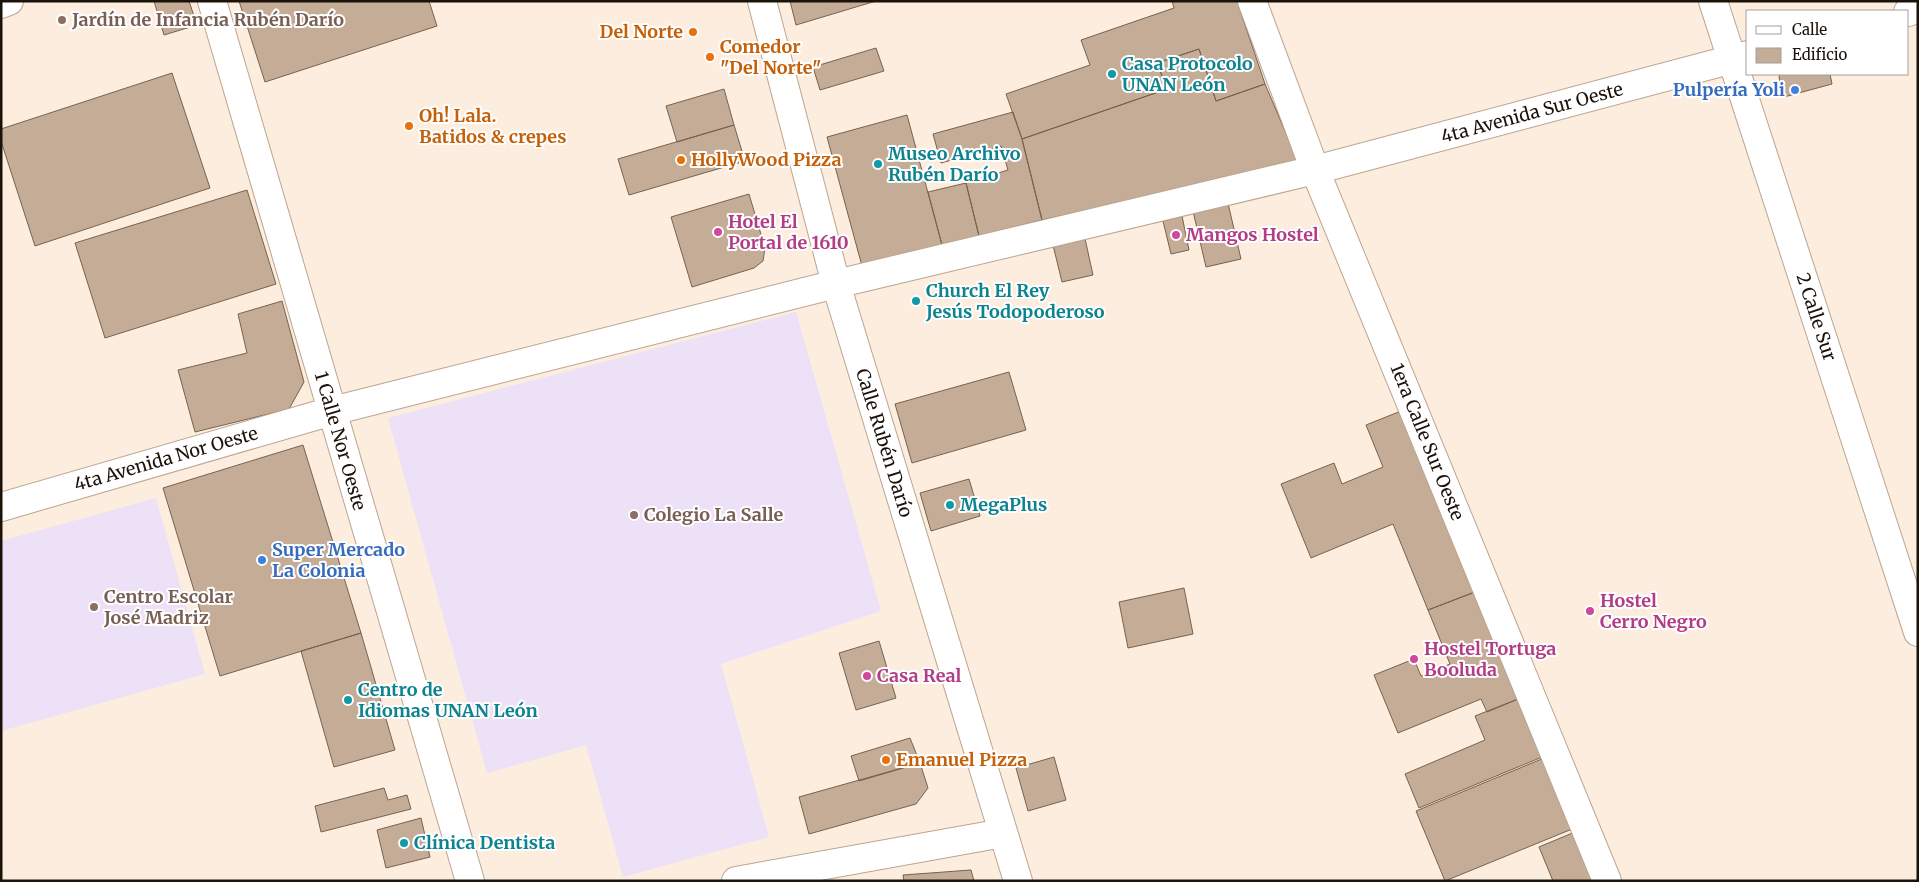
<svg xmlns="http://www.w3.org/2000/svg" width="1919" height="882" font-family="Merriweather,serif">
<rect width="100%" height="100%" fill="#fceddf"/>
<!-- education -->
<path fill="#ece1f6" d="M 796,312 L 881,611 L 721,664 L 769,837 L 623,877 L 586,745 L 487,773 L 388,418 Z
M 156,498 L 205,674 L 1,731 L 1,541 Z"/>
<!-- building -->
<path fill="#c4ac97" stroke="#77624e" d="M 154,1 L 189,1 L 197,25 L 164,35 Z
M 239,1 L 429,1 L 437,26 L 265,82 Z
M 790,1 L 876,1 L 796,25 Z
M 1172,1 L 1237,1 L 1265,84 L 1216,101 L 1199,49 L 1157,63 L 1167,89 L 1022,139 L 1006,94 L 1090,65 L 1081,40 L 1174,8 Z
M 876,48 L 884,71 L 820,90 L 813,67 Z
M 1199,49 L 1216,101 L 1265,84 L 1299,164 L 1042,220 L 1022,139 L 1167,89 L 1157,63 Z
M 172,73 L 210,188 L 35,246 L 1,141 L 1,129 Z
M 1780,74 L 1830,74 L 1832,84 L 1784,97 L 1779,77 Z
M 724,89 L 734,125 L 677,142 L 666,106 Z
M 1013,112 L 1022,139 L 1042,220 L 979,236 L 966,183 L 1008,170 L 1001,146 L 941,163 L 933,134 Z
M 907,115 L 942,245 L 862,266 L 827,137 Z
M 734,125 L 745,161 L 629,195 L 618,159 Z
M 966,183 L 979,236 L 942,245 L 928,192 Z
M 247,190 L 276,284 L 105,338 L 75,243 Z
M 749,194 L 765,248 L 763,261 L 754,268 L 692,287 L 671,217 Z
M 1227,199 L 1241,259 L 1206,267 L 1192,207 Z
M 1182,216 L 1189,250 L 1171,254 L 1163,221 Z
M 1084,234 L 1093,275 L 1062,282 L 1052,241 Z
M 282,301 L 304,382 L 289,409 L 195,432 L 178,370 L 247,353 L 238,314 Z
M 1009,372 L 1026,430 L 912,463 L 895,404 Z
M 1406,409 L 1480,590 L 1428,610 L 1393,524 L 1311,558 L 1281,484 L 1334,463 L 1342,484 L 1383,467 L 1366,425 Z
M 303,445 L 361,633 L 220,676 L 163,488 Z
M 969,479 L 980,516 L 931,531 L 920,493 Z
M 1184,588 L 1193,634 L 1128,648 L 1119,602 Z
M 1480,590 L 1523,697 L 1487,712 L 1481,699 L 1398,733 L 1374,675 L 1414,659 L 1421,676 L 1450,664 L 1428,610 Z
M 361,633 L 395,750 L 334,767 L 301,651 Z
M 879,641 L 896,698 L 856,710 L 839,653 Z
M 1523,697 L 1547,755 L 1419,808 L 1405,774 L 1485,740 L 1475,716 Z
M 910,738 L 920,763 L 859,781 L 851,756 Z
M 1549,756 L 1577,827 L 1445,881 L 1416,811 Z
M 1054,757 L 1066,800 L 1028,811 L 1016,768 Z
M 920,763 L 928,788 L 916,804 L 809,834 L 799,797 Z
M 384,788 L 388,800 L 407,795 L 411,809 L 321,832 L 315,806 Z
M 421,818 L 430,857 L 386,868 L 377,830 Z
M 1582,829 L 1603,881 L 1553,881 L 1539,847 Z
M 971,870 L 974,881 L 904,881 L 903,875 Z"/>
<g fill="none" stroke-linecap="round" stroke-linejoin="round">
<!-- minor casing -->
<g stroke="#bca590" stroke-width="30">
<path id="minor" d="M 212,1 L 470,881
M 762,1 L 836,284 L 1018,881
M 1252,1 L 1315,170 L 1607,881
M 1713,1 L 1918,632
M 1,4 L 9,1
M 1908,12 L 1918,9
M 1,507 L 332,411 L 836,284 L 1315,170 L 1748,55
M 736,881 L 1003,833"/>
</g>
<!-- minor -->
<use href="#minor" stroke="#fff" stroke-width="28"/>
</g>
<!-- markers -->
<g fill="#8d6e63" stroke="#fff" stroke-width="2">
<circle cx="62" cy="20" r="5"/>
<circle cx="634" cy="515" r="5"/>
<circle cx="94" cy="607" r="5"/>
</g>
<g fill="#e8710a" stroke="#fff" stroke-width="2">
<circle cx="693" cy="32" r="5"/>
<circle cx="710" cy="57" r="5"/>
<circle cx="409" cy="126" r="5"/>
<circle cx="681" cy="160" r="5"/>
<circle cx="886" cy="760" r="5"/>
</g>
<g fill="#0f9aa8" stroke="#fff" stroke-width="2">
<circle cx="1112" cy="74" r="5"/>
<circle cx="878" cy="164" r="5"/>
<circle cx="916" cy="301" r="5"/>
<circle cx="950" cy="505" r="5"/>
<circle cx="348" cy="700" r="5"/>
<circle cx="404" cy="843" r="5"/>
</g>
<g fill="#3f7fe0" stroke="#fff" stroke-width="2">
<circle cx="1795" cy="90" r="5"/>
<circle cx="262" cy="560" r="5"/>
</g>
<g fill="#d1479c" stroke="#fff" stroke-width="2">
<circle cx="718" cy="232" r="5"/>
<circle cx="1176" cy="235" r="5"/>
<circle cx="1590" cy="611" r="5"/>
<circle cx="1414" cy="659" r="5"/>
<circle cx="867" cy="676" r="5"/>
</g>
<g text-anchor="middle" stroke-width="4" stroke-linejoin="round" paint-order="stroke">
<!-- education labels -->
<g font-size="18" font-weight="bold" fill="#785e54" stroke="#fff" text-anchor="start">
<text x="72" y="26">Jardín de Infancia Rubén Darío</text>
<text x="644" y="521">Colegio La Salle</text>
<text x="104" y="603">Centro Escolar<tspan x="104" dy="21">José Madriz</tspan></text>
</g>
<!-- food labels -->
<g font-size="18" font-weight="bold" fill="#c56008" stroke="#fff" text-anchor="start">
<text x="683" y="38" text-anchor="end">Del Norte</text>
<text x="720" y="53">Comedor<tspan x="720" dy="21">"Del Norte"</tspan></text>
<text x="419" y="122">Oh! Lala.<tspan x="419" dy="21">Batidos &amp; crepes</tspan></text>
<text x="691" y="166">HollyWood Pizza</text>
<text x="896" y="766">Emanuel Pizza</text>
</g>
<!-- culture labels -->
<g font-size="18" font-weight="bold" fill="#0d838f" stroke="#fff" text-anchor="start">
<text x="1122" y="70">Casa Protocolo<tspan x="1122" dy="21">UNAN León</tspan></text>
<text x="888" y="160">Museo Archivo<tspan x="888" dy="21">Rubén Darío</tspan></text>
<text x="926" y="297">Church El Rey<tspan x="926" dy="21">Jesús Todopoderoso</tspan></text>
<text x="960" y="511">MegaPlus</text>
<text x="358" y="696">Centro de<tspan x="358" dy="21">Idiomas UNAN León</tspan></text>
<text x="414" y="849">Clínica Dentista</text>
</g>
<!-- shop labels -->
<g font-size="18" font-weight="bold" fill="#366cbe" stroke="#fff" text-anchor="end">
<text x="1785" y="96">Pulpería Yoli</text>
<text x="272" y="556" text-anchor="start">Super Mercado<tspan x="272" dy="21">La Colonia</tspan></text>
</g>
<!-- street labels -->
<g font-size="18" fill="#1b120a" stroke="#fff">
<text transform="translate(1532 113) rotate(-15)" y="6">4ta Avenida Sur Oeste</text>
<text transform="translate(1816 317) rotate(72)" y="6">2 Calle Sur</text>
<text transform="translate(340 441) rotate(74)" y="6">1 Calle Nor Oeste</text>
<text transform="translate(1427 442) rotate(68)" y="6">1era Calle Sur Oeste</text>
<text transform="translate(884 443) rotate(73)" y="6">Calle Rubén Darío</text>
<text transform="translate(166 459) rotate(-16)" y="6">4ta Avenida Nor Oeste</text>
</g>
<!-- hotel labels -->
<g font-size="18" font-weight="bold" fill="#b23c85" stroke="#fff" text-anchor="start">
<text x="728" y="228">Hotel El<tspan x="728" dy="21">Portal de 1610</tspan></text>
<text x="1186" y="241">Mangos Hostel</text>
<text x="1600" y="607">Hostel<tspan x="1600" dy="21">Cerro Negro</tspan></text>
<text x="1424" y="655">Hostel Tortuga<tspan x="1424" dy="21">Booluda</tspan></text>
<text x="877" y="682">Casa Real</text>
</g>
</g>
<!-- border -->
<rect width="1919" height="882" fill="none" stroke="#1b120a" stroke-width="5"/>
<!-- legend -->
<rect x="1746" y="10" width="162" height="65" fill="#ffffff" stroke="#a4a09d"/>
<rect x="1756" y="26" width="25" height="8" fill="#ffffff" stroke="#a4a09d"/>
<text x="1792" y="35" font-size="15" fill="#1b120a">Calle</text>
<rect x="1756" y="48" width="25" height="15" fill="#c4ac97" stroke="#a4a09d"/>
<text x="1792" y="60" font-size="15" fill="#1b120a">Edificio</text>
</svg>
